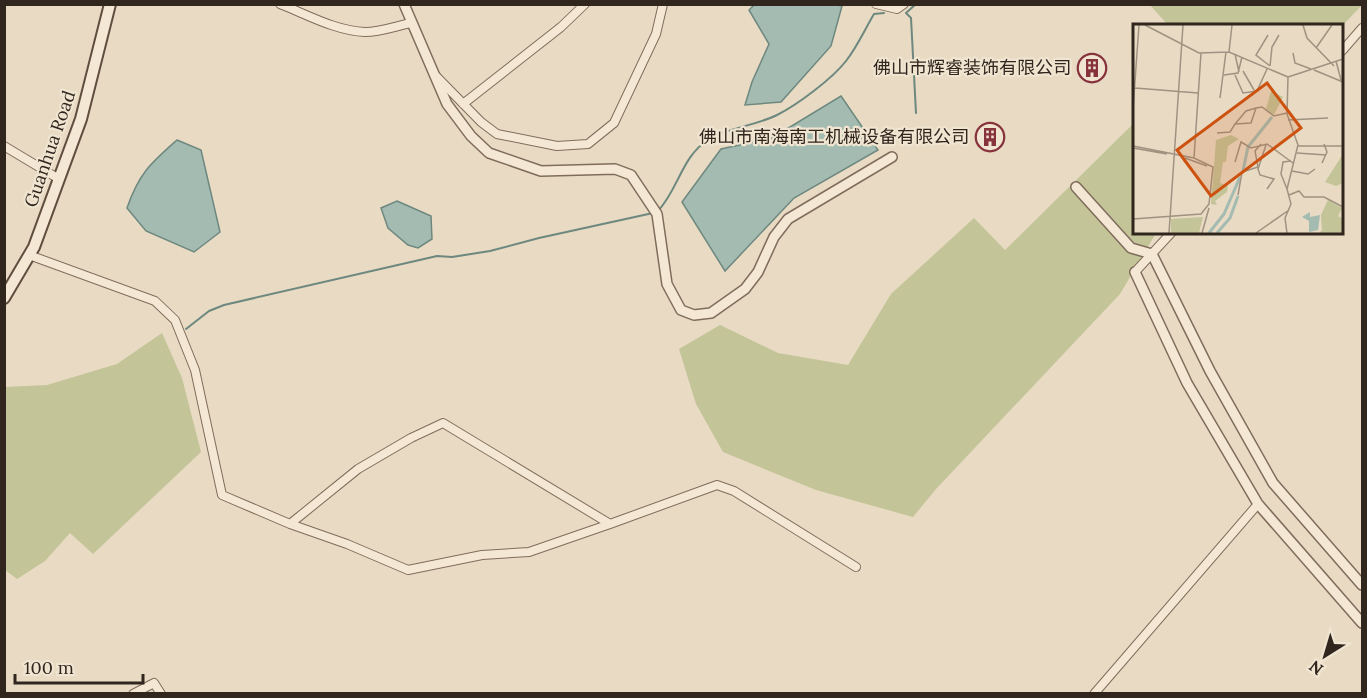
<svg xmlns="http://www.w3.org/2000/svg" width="1367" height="698" font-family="Lora,'Noto Sans SC',serif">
<rect width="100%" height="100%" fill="#e8dac3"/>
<!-- green -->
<path fill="#c3c498" d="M 1150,5 L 1362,5 L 1342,26 L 1168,25 Z
M 1134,123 L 1134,232 L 1156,233 L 1120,294 L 936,489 L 913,517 L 816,490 L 723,452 L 696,404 L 679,349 L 720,325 L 778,353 L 848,365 L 891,294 L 974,218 L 1005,250 Z
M 162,333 L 182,378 L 201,452 L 93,554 L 70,533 L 45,561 L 17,579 L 5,570 L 5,387 L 47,385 L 117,364 Z"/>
<!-- water -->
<path fill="#a4bbb2" stroke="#6d887f" stroke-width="1.5" d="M 837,5 L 842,6 L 831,46 L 781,102 L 745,105 L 752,82 L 769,44 L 749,10 L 754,5 Z
M 841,96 L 878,150 L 794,198 L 725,271 L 682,202 L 721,149 L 772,138 Z
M 177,140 L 201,150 L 220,232 L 194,252 L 146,231 L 127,208 C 139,173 151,163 177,140 Z
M 397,201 L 431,216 L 432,239 L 418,248 L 408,245 L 388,228 L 381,208 Z"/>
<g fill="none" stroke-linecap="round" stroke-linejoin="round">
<!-- stream -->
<path stroke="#6d887f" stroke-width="2" d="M 916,4 L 906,13 L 911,18 L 916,113
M 658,211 C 678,190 682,156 708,140 C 729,127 755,126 777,115 C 797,105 832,79 846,61 C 857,47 865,29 874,14 L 884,13
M 186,329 L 209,311 L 224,305 L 437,256 L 452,257 L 490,251 L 539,238 L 653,213"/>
<!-- minor casing -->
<g stroke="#806c5c" stroke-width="10">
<path id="minor" d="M 280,4 C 306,14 336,31 365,32 C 380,32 396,26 411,23
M 876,4 L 897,9 L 904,4
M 1342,51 L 1362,28
M 436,76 L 481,122 L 497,134 L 557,146 L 588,144 L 614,123 L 656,34 L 663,4
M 463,104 L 561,27 L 585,4
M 4,146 L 59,179
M 29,255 L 155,301 L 175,320 L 195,370 L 222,495 L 290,524 L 358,469 L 411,438 L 443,423 L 610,524 L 717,485 L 734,491 L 856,567
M 1135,272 L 1172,232
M 290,524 L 347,544 L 408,570 L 482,555 L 529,552 L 610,524
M 133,694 L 154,683 L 161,694
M 1094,694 L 1258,504"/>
</g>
<!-- tertiary casing -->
<g stroke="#806c5c" stroke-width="12">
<path id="tertiary" d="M 404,4 L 447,104 L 471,136 L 489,153 L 541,171 L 615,169 L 631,175 L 657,214 L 667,284 L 681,310 L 694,315 L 711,313 L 745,289 L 758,272 L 774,237 L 788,219 L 892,157
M 1076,187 L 1131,248 L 1152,254 L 1210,371 L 1273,483 L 1362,585
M 1135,272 L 1187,383 L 1258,504 L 1362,623"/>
</g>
<!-- secondary casing -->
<g stroke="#614d3f" stroke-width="14">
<path id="secondary" d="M 4,298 L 34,247 L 81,119 L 110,4"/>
</g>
<!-- minor -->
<use href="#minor" stroke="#f4e8d5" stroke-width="8"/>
<!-- tertiary -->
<use href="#tertiary" stroke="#f4e8d5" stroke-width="9"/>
<!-- secondary -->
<use href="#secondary" stroke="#f4e8d5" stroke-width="10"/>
</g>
<!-- icons -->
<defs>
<g id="building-ring" transform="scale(1.5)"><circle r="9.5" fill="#f0e5d1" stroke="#87333b" stroke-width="1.5"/><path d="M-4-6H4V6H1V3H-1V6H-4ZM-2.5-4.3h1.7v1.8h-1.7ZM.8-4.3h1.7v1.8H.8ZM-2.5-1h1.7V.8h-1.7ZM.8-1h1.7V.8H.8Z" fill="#87333b"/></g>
</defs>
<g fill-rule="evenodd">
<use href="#building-ring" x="1092" y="68"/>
<use href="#building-ring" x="990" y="137"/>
</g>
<g text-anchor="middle" stroke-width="4.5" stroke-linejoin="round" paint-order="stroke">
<!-- poi labels -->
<g font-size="18" fill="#31261e" stroke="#f0e5d1" text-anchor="end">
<text x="1071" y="74">佛山市辉睿装饰有限公司</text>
<text x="969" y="143">佛山市南海南工机械设备有限公司</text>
</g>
<!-- street labels -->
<g font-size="18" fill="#31261e" stroke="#f0e5d1">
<text transform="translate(50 149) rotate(-71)" y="6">Guanhua Road</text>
</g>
</g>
<!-- overview -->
<g transform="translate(1133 24)">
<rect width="210" height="210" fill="#e8dac3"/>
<path d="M 138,67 L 150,73 L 141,91 L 133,85 ZM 98,111 L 106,115 L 95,122 L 93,138 L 90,138 L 87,159 L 95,162 L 94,168 L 82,177 L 84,181 L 78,180 L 83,116 ZM 210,130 L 210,159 L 203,162 L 192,158 ZM 195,176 L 209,184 L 205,192 L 210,195 L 210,209 L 186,209 L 189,206 L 188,191 ZM 70,193 L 66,209 L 38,209 L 38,195 Z" fill="#c3c498"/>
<path d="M 177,188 L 177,193 L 187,191 L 185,206 L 176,208 L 176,197 L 169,193 Z" fill="#a4bbb2"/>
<path fill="none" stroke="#a4bbb2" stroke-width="3" d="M 110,147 L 115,123 L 139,93M 76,209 L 91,190 L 107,153M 84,209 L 97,194 L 105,172"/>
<path fill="none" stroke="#9f9281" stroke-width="1.5" d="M 12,1 L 66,29 L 96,28 L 155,53M 170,1 L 174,14 L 201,42M 135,11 L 123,31 L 137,42M 183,24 L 199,1M 96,28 L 99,1M 160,29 L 162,39 L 178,45M 102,30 L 106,48M 203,37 L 208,56M 137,42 L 139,23 L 146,11M 181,46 L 210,58M 110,47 L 121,66M 91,51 L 105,49 L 109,33M 102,51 L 110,69 L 124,67 L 134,45M 155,53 L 210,35M 2,64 L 65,69M 87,74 L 93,28M 0,85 L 6,1M 155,96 L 195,94M 102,100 L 113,87 L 123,84M 84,109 L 97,108 L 102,100 L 118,99 L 123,84 L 129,83 L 141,92 L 154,89M 133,121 L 125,145 L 127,151 L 141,155 L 134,165M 0,122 L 61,134 L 80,143 L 76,180 L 68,190 L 0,195M 164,122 L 210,122M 0,124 L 34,130M 164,129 L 193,131M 52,134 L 74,142M 61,134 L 68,29M 102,138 L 108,118 L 118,124 L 134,120 L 160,139M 189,139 L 194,128 L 191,120M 125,143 L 122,127 L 128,120M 159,147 L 175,150 L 182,145M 154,165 L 148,150 L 150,138 L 158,137M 105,171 L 109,148 L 125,143M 156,171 L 166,167 L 171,173 L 191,173 L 210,183M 36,209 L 50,1M 69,209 L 76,184M 123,209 L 156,186M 154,209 L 152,194 L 158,180 L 154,165 L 165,121 L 154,90 L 155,53"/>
<path fill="#cd510f" fill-opacity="0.15" stroke="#cd510f" stroke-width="3" d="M 134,59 L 168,104 L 78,172 L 44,126 Z"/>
<rect width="210" height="210" fill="none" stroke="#31261e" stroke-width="3"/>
</g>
<!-- border -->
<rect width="1367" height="698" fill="none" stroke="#31261e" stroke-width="12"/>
<!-- north arrow -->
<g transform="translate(1325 656) rotate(217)" stroke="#f0e5d1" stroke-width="4.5" paint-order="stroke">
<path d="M0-4.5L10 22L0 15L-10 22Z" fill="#31261e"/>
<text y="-9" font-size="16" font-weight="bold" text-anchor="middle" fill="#31261e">N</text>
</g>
<!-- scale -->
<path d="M15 674v9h128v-9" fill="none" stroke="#31261e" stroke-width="3"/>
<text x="24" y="674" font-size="18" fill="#31261e" stroke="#f0e5d1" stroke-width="4.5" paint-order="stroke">100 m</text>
</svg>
